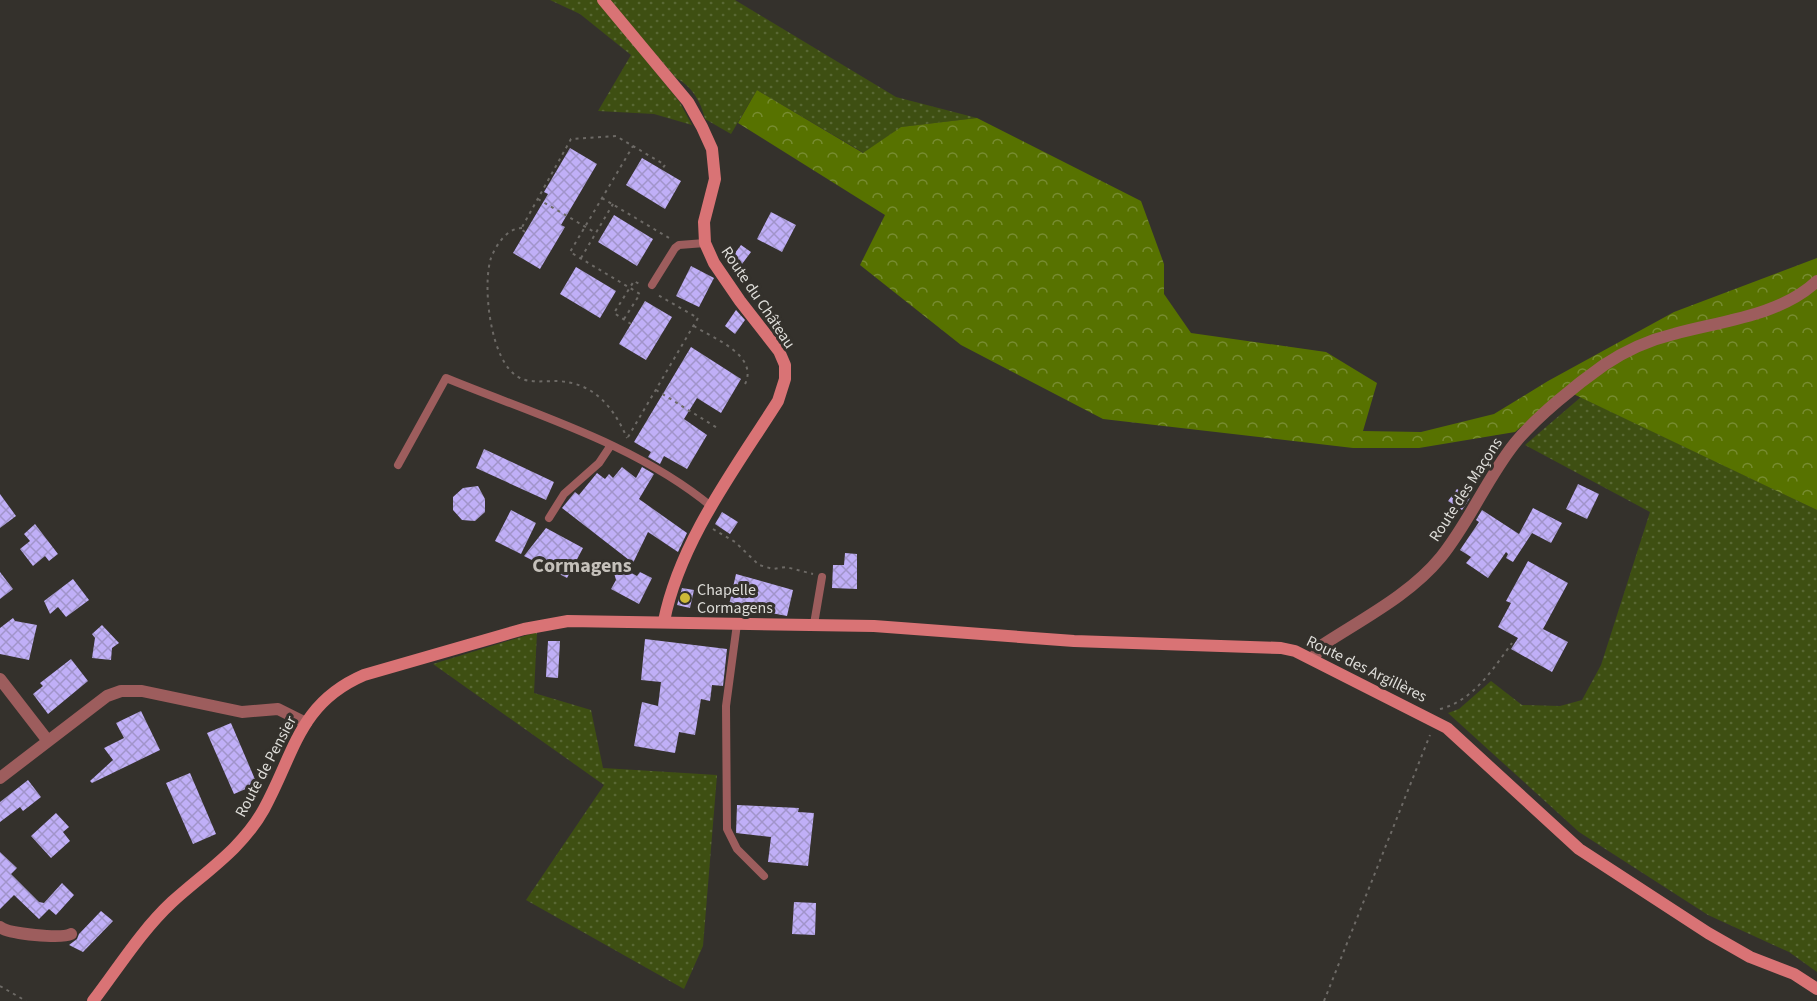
<svg xmlns="http://www.w3.org/2000/svg" width="1817" height="1001" font-family="'Source Sans 3',sans-serif">
<defs>
<pattern id="grass-dots" width="8" height="8" patternUnits="userSpaceOnUse" patternTransform="scale(1.5)"><rect width="8" height="8" fill="#3e4f12"/><path d="M2 2h.1M6 6h.1" fill="none" stroke="#596834" stroke-width="1.8" stroke-linecap="round"/></pattern>
<pattern id="forest-crowns" width="20" height="18" patternUnits="userSpaceOnUse" patternTransform="scale(1.5)"><rect width="20" height="18" fill="#577200"/><path d="M2 6a3 3 0 1 1 6 0M12 15a3 3 0 1 1 6 0" fill="none" stroke="#778c31"/></pattern>
<pattern id="building-cross-hatch" width="8" height="8" patternUnits="userSpaceOnUse" patternTransform="scale(1.5)"><rect width="8" height="8" fill="#c0aff7"/><path d="M0 0l8 8M0 8l8-8" fill="none" stroke="#a194ca"/></pattern>
</defs>
<rect width="100%" height="100%" fill="#34312c"/>
<!-- grass -->
<path fill="url(#grass-dots)" d="M 550,0 L 597,0 L 679,101 L 692,125 L 654,114 L 598,111 L 631,55 L 580,14 Z
M 610,0 L 735,0 L 896,97 L 977,118 L 901,127 L 864,153 L 757,90 L 731,134 L 705,119 C 701,102 692,86 676,78 Z
M 1581,397 L 1817,510 L 1817,972 L 1789,952 L 1708,915 L 1579,832 L 1448,713 L 1459,709 L 1491,681 L 1522,705 L 1560,706 L 1582,700 L 1601,665 L 1650,512 L 1525,445 Z
M 537,632 L 534,693 L 591,710 L 603,768 L 717,775 L 703,946 L 684,989 L 526,900 L 604,785 L 433,664 Z"/>
<!-- forest -->
<path fill="url(#forest-crowns)" d="M 757,90 L 863,153 L 901,127 L 977,118 L 1141,201 L 1164,264 L 1164,294 L 1191,333 L 1326,352 L 1377,383 L 1363,431 L 1421,432 L 1494,414 L 1548,381 L 1674,312 L 1817,258 L 1817,510 L 1565,390 L 1515,432 L 1419,448 L 1353,448 L 1103,419 L 961,345 L 860,265 L 885,215 L 738,123 Z"/>
<!-- building -->
<path fill="url(#building-cross-hatch)" d="M 570,148 L 597,164 L 561,225 L 565,227 L 540,269 L 513,253 L 548,194 L 544,192 Z
M 642,158 L 681,181 L 665,209 L 626,185 Z
M 771,212 L 796,225 L 782,252 L 757,239 Z
M 614,215 L 653,239 L 637,266 L 598,242 Z
M 741,245 L 751,252 L 742,264 L 732,257 Z
M 691,266 L 714,278 L 699,307 L 676,296 Z
M 576,267 L 616,291 L 600,318 L 560,294 Z
M 645,301 L 672,317 L 646,360 L 619,344 Z
M 736,310 L 745,320 L 735,334 L 725,326 Z
M 691,347 L 741,379 L 721,413 L 697,398 L 684,419 L 707,435 L 687,469 L 664,456 L 660,464 L 648,457 L 651,452 L 634,442 Z
M 484,449 L 554,482 L 546,500 L 476,468 Z
M 622,467 L 636,478 L 642,467 L 654,474 L 639,499 L 687,533 L 678,552 L 648,532 L 633,563 L 562,508 L 575,492 L 579,495 L 597,473 L 605,479 L 609,474 L 613,478 Z
M 1578,484 L 1599,494 L 1587,519 L 1566,509 Z
M 478,486 L 485,499 L 485,512 L 475,521 L 462,520 L 453,510 L 453,497 L 463,488 Z
M 1457,489 L 1470,498 L 1462,510 L 1448,501 Z
M 0,494 L 16,516 L 0,528 Z
M 1533,508 L 1562,523 L 1551,543 L 1532,533 L 1513,562 L 1506,558 L 1508,554 L 1506,552 L 1488,578 L 1466,563 L 1471,557 L 1460,550 L 1479,522 L 1476,520 L 1482,510 L 1519,534 Z
M 511,510 L 536,523 L 521,554 L 495,541 Z
M 722,512 L 738,522 L 730,534 L 715,524 Z
M 35,524 L 58,554 L 49,561 L 45,556 L 33,566 L 20,549 L 30,541 L 24,534 Z
M 546,528 L 583,548 L 567,578 L 524,556 Z
M 845,553 L 857,554 L 857,589 L 832,588 L 833,565 L 844,565 Z
M 1528,561 L 1568,583 L 1543,629 L 1568,642 L 1552,672 L 1511,649 L 1518,638 L 1498,627 L 1511,603 L 1506,601 Z
M 611,562 L 637,576 L 640,572 L 652,578 L 639,604 L 611,589 L 616,580 Z
M 0,572 L 13,589 L 0,599 Z
M 736,574 L 793,590 L 787,616 L 729,605 Z
M 73,579 L 89,600 L 66,617 L 58,607 L 50,614 L 44,601 Z
M 682,588 L 694,590 L 690,608 L 677,605 Z
M 13,618 L 15,621 L 37,625 L 29,660 L 0,654 L 0,628 Z
M 102,625 L 119,643 L 112,648 L 111,660 L 92,658 L 95,638 L 92,634 Z
M 645,639 L 727,649 L 723,686 L 712,685 L 710,701 L 701,699 L 695,735 L 679,732 L 675,753 L 634,746 L 642,702 L 658,706 L 661,682 L 641,680 Z
M 548,641 L 560,641 L 558,678 L 546,677 Z
M 71,659 L 88,681 L 48,714 L 33,694 L 43,686 L 40,683 Z
M 141,711 L 160,750 L 92,783 L 90,781 L 113,760 L 104,748 L 124,738 L 116,723 Z
M 231,723 L 257,784 L 234,794 L 207,733 Z
M 190,773 L 216,834 L 193,844 L 166,783 Z
M 28,780 L 41,797 L 23,811 L 20,807 L 0,822 L 0,802 Z
M 737,805 L 799,808 L 798,812 L 814,813 L 808,866 L 768,862 L 771,837 L 736,833 Z
M 56,813 L 69,827 L 63,832 L 70,841 L 51,858 L 31,836 Z
M 0,852 L 17,868 L 11,874 L 39,902 L 44,903 L 62,883 L 74,895 L 56,915 L 49,909 L 39,919 L 14,895 L 0,909 Z
M 794,902 L 816,903 L 815,935 L 792,934 Z
M 101,911 L 113,921 L 83,952 L 69,945 L 77,939 L 79,934 Z"/>
<g fill="none" stroke-linecap="round" stroke-linejoin="round">
<!-- path -->
<path stroke="#6d6a66" stroke-width="2" stroke-dasharray="3 4.5" stroke-linecap="butt" d="M 602,198 L 669,238
M 538,199 L 596,233
M 522,228 C 507,228 496,245 491,258 C 482,285 490,364 520,378 C 530,383 545,381 556,381 C 593,382 613,406 627,438
M 525,232 L 521,229 L 571,139 L 616,136 L 665,165 L 662,169
M 581,258 L 613,204
M 624,319 L 640,294 L 570,252 L 633,146
M 631,324 L 614,313 L 634,281 L 641,285
M 694,326 C 714,339 761,356 744,386
M 656,390 L 719,429
M 628,437 L 698,318 L 656,294
M 713,529 L 735,542 L 759,565 L 773,569 L 786,567 L 813,574
M 1440,709 C 1473,701 1493,669 1512,643
M 0,986 L 26,1001
M 1324,1001 L 1430,735"/>
<!-- lane -->
<path stroke="#9d5d5d" stroke-width="8" d="M 652,285 L 675,248 L 679,245 L 705,243
M 398,465 L 446,378 C 536,415 636,444 712,507
M 549,518 L 564,494 L 599,463 L 611,445
M 737,624 L 726,706 L 727,829 L 737,849 L 764,876
M 814,624 L 822,577"/>
<!-- street -->
<path stroke="#9d5d5d" stroke-width="12" d="M 1313,659 L 1321,646 C 1362,619 1410,595 1441,557 C 1470,521 1487,478 1515,443 C 1536,417 1577,384 1604,365 C 1625,351 1649,340 1674,334 C 1721,321 1780,316 1817,281
M 0,679 L 48,741
M 0,778 L 107,696 L 121,691 L 142,691 L 242,712 L 278,709 L 306,723
M 0,927 C 9,934 61,939 71,934"/>
<!-- secondary -->
<path stroke="#d97375" stroke-width="12" d="M 603,0 L 688,102 L 702,127 L 712,149 L 715,179 L 704,222 L 705,243 L 714,263 L 740,301 L 779,351 L 785,365 L 785,379 L 778,401 C 735,469 680,541 664,621
M 93,1001 C 119,967 141,931 172,902 C 205,872 242,849 264,809 C 295,752 299,703 364,675 L 524,629 L 568,621 L 874,626 L 1074,641 L 1281,648 L 1295,651 L 1447,728 L 1579,849 L 1708,933 L 1750,957 L 1794,974 L 1817,989"/>
</g>
<!-- markers -->
<circle fill="#cdb938" stroke="#34312c" stroke-width="2" cx="685" cy="598" r="6"/>
<g text-anchor="middle" stroke-width="6" stroke-linejoin="round" paint-order="stroke">
<!-- street labels -->
<g font-size="16" fill="#deddd9" stroke="#34312c">
<text transform="translate(759 297) rotate(56)" y="6">Route du Château</text>
<text transform="translate(1465 489) rotate(-57)" y="6">Route des Maçons</text>
<text transform="translate(1367 668) rotate(26)" y="6">Route des Argillères</text>
<text transform="translate(265 766) rotate(-62)" y="6">Route de Pensier</text>
</g>
<!-- poi labels -->
<g font-size="16" fill="#deddd9" stroke="#34312c" text-anchor="start">
<text x="697" y="595">Chapelle<tspan x="697" dy="18">Cormagens</tspan></text>
</g>
<!-- quarter labels -->
<g font-size="20" font-weight="bold" fill="#c5c1bb" stroke="#34312c">
<text x="582" y="572">Cormagens</text>
</g>
</g>
</svg>
